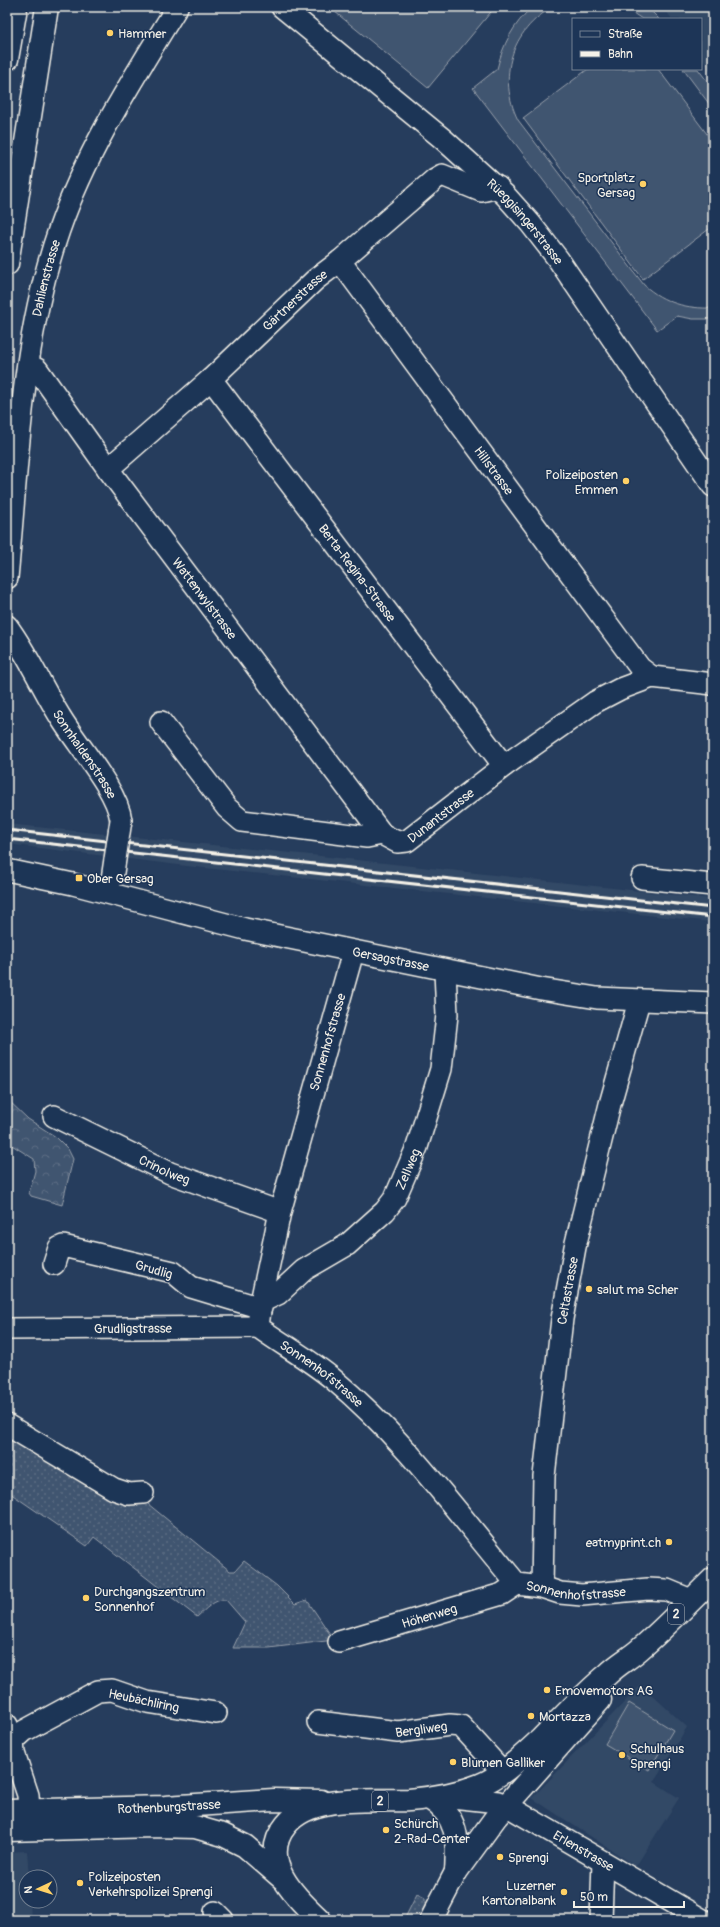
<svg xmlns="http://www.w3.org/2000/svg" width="720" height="1927" font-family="Pangolin,sans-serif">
<defs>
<pattern id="grass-dots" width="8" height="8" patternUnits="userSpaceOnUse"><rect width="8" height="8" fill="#40546f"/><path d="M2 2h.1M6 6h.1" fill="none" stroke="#5c6d84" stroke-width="1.8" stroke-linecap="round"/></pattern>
<pattern id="forest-crowns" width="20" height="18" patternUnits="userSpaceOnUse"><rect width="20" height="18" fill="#40546f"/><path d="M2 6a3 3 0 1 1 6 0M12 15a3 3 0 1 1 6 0" fill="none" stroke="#5c6d84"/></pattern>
</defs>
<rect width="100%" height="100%" fill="#263d5d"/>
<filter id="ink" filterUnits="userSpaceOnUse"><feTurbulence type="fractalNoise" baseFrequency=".025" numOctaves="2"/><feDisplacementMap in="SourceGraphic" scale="8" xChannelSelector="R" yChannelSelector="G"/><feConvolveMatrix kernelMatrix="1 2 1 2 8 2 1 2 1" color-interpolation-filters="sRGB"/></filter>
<g filter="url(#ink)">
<!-- built -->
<path fill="#334966" d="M 663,7 L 713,7 L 713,74 L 701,58 L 701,19 L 672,19 Z
M 7,824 L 320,856 L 713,899 L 713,922 L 187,866 L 7,844 Z
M 641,1685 L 687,1727 L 654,1782 L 679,1798 L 636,1866 L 532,1798 Z
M 27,1851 L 29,1877 L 26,1877 L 26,1901 L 30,1901 L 31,1920 L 7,1920 L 7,1852 Z"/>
<!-- grass -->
<path fill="url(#grass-dots)" stroke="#9aa2ac" d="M 7,1430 L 142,1499 L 230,1571 L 235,1571 L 244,1561 L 277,1586 L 295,1604 L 307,1600 L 334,1640 L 269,1648 L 233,1648 L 245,1622 L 226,1600 C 215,1598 205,1610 197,1617 L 94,1537 L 87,1546 L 7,1491 Z
M 417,1894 L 425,1898 L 425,1905 L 418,1920 L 404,1920 Z"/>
<!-- forest -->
<path fill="url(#forest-crowns)" stroke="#9aa2ac" d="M 7,1099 L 28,1119 L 56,1137 L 68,1149 L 73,1159 L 62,1205 L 31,1196 L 29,1193 L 35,1171 L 34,1159 L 7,1142 Z"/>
<!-- pitch -->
<path fill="#40546f" stroke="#9aa2ac" d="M 329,7 L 495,7 L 428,88 Z
M 532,7 L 553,7 C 511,30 497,77 518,120 L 644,285 C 664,303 687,309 713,308 L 713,319 L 693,319 L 677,316 L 657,330 L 473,88 L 497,69 C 503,44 513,25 532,7 Z
M 624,7 L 647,7 L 659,19 L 642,19 Z
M 588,69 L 658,69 L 713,142 L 713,226 L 643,279 L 523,118 Z
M 683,69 L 698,69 L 713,89 L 713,109 Z
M 629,1703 L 673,1730 L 649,1770 L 605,1744 Z"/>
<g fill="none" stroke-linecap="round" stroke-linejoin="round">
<!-- minor casing -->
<g stroke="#f4f1e8" stroke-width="24">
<g id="minor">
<path id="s1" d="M 282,7 L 443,139 L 505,195 L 530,223 L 558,259 L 713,486"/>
<path id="s2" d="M 340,261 L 640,668 L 652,677"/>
<path id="s3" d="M 28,365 L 37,369 L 108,469 L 382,834"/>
<path id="s4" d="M 211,379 L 504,766"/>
<path id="s5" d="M 108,469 L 211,379 L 315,280 L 340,261 L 435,179 L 442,175 L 481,191 L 498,187"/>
<path id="s6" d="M 7,578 C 18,463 21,339 59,230 C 87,150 133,79 177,7"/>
<path id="s7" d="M 7,626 C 28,654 42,688 61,718 C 78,746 117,790 121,820"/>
<path id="s8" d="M 161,722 L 227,808 L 242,821 L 367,837 L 382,834 L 397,842 L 407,841 L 504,766 L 595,702 L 620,689 L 652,677 L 713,684"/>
<path id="s9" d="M 7,870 L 73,884 L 245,929 L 541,989 L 597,998 L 713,1003"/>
<path d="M 642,878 L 713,885"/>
<path id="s10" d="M 353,952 L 280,1212 L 261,1302 L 258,1327 C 283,1345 310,1360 333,1379 C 404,1438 458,1514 517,1584 L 542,1587 L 560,1593 L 582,1595 L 648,1589 L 667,1590 L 691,1600"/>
<path id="s11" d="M 54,1116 L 170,1173 L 280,1212"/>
<path d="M 54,1264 L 59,1248 L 63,1246 L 173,1272 L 191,1287 L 261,1308"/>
<path id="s12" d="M 261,1302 L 278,1294 L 304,1270 L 347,1245 L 385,1211 L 395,1198 L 417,1147 L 441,1069 L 447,1015 L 445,971"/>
<path id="s13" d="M 7,1329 L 258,1327"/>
<path d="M 7,1425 L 114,1489 L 129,1494 L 143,1493"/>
<path id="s14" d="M 542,1587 L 544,1476 L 562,1319 L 575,1247 L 610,1104 L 639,1001"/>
<path id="s15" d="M 339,1642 L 502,1594 L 517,1584"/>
<path id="s16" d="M 318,1722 L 398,1732 L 450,1725 L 461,1726 L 503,1772"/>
<path d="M 7,1725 L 13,1741 L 14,1753 L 28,1795 L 30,1829"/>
<path d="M 13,1741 L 24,1731 L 98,1691 L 112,1690 L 147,1702 L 216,1713"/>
<path id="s17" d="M 443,1796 L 498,1802 L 506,1805 L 703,1920"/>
<path d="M 215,1912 L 223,1920"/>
<path d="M 601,1920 L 603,1862"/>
</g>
</g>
<!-- major casing -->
<g stroke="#f4f1e8" stroke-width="25">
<g id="major">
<path d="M 429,1798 C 459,1817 458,1839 456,1872"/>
<path id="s18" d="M 7,1811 L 165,1807 L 274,1800 L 321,1801"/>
<path d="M 7,1830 L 154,1826 L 195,1827 L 223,1835 L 245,1846 L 282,1878"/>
<path d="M 320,1920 C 295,1897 257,1860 286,1825 C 311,1793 373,1802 409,1800 C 433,1798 457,1794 480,1785 C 504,1775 521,1757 540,1740 C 562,1718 584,1694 608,1674 C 618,1664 630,1658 640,1649 C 666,1627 689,1602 713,1579"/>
<path d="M 431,1920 L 456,1872 L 496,1817 L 600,1700"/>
</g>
</g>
<!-- highway casing -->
<g stroke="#f4f1e8" stroke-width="25">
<path id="highway" d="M 7,59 L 16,7
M 7,264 L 47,7"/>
</g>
<!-- minor -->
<use href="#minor" stroke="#1d3557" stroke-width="21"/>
<!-- major -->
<use href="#major" stroke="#1d3557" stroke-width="22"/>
<!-- highway -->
<use href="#highway" stroke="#1d3557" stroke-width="22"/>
<!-- rail -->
<path stroke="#f4f1e8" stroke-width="3" d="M 7,830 L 713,908
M 7,839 L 713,917"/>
<!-- minor-bridge casing -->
<g stroke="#f4f1e8" stroke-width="24" stroke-linecap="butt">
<path id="minor-bridge" d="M 112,879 L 121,820"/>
</g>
<!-- minor-bridge -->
<use href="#minor-bridge" stroke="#1d3557" stroke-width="21"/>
</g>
</g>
<!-- markers -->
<g fill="#ffd166" stroke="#1d3557" stroke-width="1.5">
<circle cx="110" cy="33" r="4"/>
<circle cx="643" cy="184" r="4"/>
<circle cx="626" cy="481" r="4"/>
<rect x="75" y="874" width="8" height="8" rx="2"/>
<circle cx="589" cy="1289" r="4"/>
<circle cx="669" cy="1542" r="4"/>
<circle cx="86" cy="1598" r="4"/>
<circle cx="547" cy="1690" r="4"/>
<circle cx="531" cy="1716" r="4"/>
<circle cx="622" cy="1755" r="4"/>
<circle cx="453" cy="1762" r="4"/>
<circle cx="386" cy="1830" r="4"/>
<circle cx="500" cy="1857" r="4"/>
<circle cx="80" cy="1883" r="4"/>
<circle cx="564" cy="1892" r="4"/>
</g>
<g text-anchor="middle" stroke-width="3" stroke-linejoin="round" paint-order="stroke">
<!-- shield labels -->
<g fill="#1d3557" stroke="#b4b9bc" stroke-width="1">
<rect x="668" y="1604" width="16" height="20" rx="3"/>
<rect x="372" y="1791" width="16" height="20" rx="3"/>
</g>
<g font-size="12" font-weight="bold" fill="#f4f1e8">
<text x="676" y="1618">2</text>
<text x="380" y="1805">2</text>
</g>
<!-- poi labels -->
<g font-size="13" fill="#f4f1e8" stroke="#1d3557" text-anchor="start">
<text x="118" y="38">Hammer</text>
<text x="635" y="182" text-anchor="end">Sportplatz<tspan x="635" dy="15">Gersag</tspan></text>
<text x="618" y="479" text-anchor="end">Polizeiposten<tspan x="618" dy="15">Emmen</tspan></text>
<text x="87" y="883">Ober Gersag</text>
<text x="597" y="1294">salut ma Scher</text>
<text x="661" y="1547" text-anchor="end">eatmyprint.ch</text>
<text x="94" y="1596">Durchgangszentrum<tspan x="94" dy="15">Sonnenhof</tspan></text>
<text x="555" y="1695">Emovemotors AG</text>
<text x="539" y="1721">Mortazza</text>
<text x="630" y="1753">Schulhaus<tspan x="630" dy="15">Sprengi</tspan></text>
<text x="461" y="1767">Blumen Galliker</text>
<text x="394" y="1828">Schürch<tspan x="394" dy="15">2-Rad-Center</tspan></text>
<text x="508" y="1862">Sprengi</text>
<text x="88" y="1881">Polizeiposten<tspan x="88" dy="15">Verkehrspolizei Sprengi</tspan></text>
<text x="556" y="1890" text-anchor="end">Luzerner<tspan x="556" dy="15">Kantonalbank</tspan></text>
</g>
<!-- street labels -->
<g font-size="13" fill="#f4f1e8" stroke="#1d3557">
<text dy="5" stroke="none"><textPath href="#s1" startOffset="325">Rüeggisingerstrasse</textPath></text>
<text dy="5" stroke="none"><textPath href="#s6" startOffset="303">Dahlienstrasse</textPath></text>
<text dy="5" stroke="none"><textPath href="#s5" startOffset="252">Gärtnerstrasse</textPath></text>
<text dy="5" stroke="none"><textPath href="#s2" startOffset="260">Hillstrasse</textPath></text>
<text dy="5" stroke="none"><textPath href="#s4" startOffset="243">Berta-Regina-Strasse</textPath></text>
<text dy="5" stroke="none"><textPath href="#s3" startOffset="294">Wattenwylstrasse</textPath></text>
<text dy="5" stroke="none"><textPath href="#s7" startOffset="150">Sonnhaldenstrasse</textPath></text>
<text dy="5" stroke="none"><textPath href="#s8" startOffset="339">Dunantstrasse</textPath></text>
<text dy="5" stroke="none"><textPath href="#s9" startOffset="394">Gersagstrasse</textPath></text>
<text transform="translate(327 1042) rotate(-74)" y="5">Sonnenhofstrasse</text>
<text dy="5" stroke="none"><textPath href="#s12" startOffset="203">Zellweg</textPath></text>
<text dy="5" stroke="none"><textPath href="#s11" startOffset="123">Crinolweg</textPath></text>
<text transform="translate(154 1269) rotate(16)" y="5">Grudlig</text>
<text dy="5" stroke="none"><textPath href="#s14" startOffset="298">Celtastrasse</textPath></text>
<text dy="5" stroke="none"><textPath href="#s13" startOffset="126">Grudligstrasse</textPath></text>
<text dy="5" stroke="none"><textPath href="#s10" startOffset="466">Sonnenhofstrasse</textPath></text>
<text dy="5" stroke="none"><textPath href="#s10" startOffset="814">Sonnenhofstrasse</textPath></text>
<text dy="5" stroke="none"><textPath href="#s15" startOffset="94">Höhenweg</textPath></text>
<text transform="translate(144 1700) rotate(12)" y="5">Heubächliring</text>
<text dy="5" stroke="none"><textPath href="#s16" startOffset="104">Bergliweg</textPath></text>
<text dy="5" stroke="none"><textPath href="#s18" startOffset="162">Rothenburgstrasse</textPath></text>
<text dy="5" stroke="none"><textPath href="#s17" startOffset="154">Erlenstrasse</textPath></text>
</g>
</g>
<!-- margin -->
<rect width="720" height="1927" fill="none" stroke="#1d3557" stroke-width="24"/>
<rect x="12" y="12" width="696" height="1903" fill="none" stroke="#f4f1e8" stroke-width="1.5" filter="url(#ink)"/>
<!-- legend -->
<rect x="572" y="18" width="130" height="52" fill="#1d3557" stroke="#738091"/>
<rect x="580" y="31" width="20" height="6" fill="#1d3557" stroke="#738091"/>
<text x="608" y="38" font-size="12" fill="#f4f1e8">Straße</text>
<rect x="580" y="51" width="20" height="6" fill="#f4f1e8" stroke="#738091"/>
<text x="608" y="58" font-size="12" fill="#f4f1e8">Bahn</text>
<!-- north arrow -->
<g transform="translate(38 1889) rotate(266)"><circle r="19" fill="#1d3557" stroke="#738091"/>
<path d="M0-3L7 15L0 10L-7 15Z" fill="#ffd166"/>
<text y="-6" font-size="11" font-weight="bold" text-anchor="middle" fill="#f4f1e8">N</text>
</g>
<!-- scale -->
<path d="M574 1901v6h110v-6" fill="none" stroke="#f4f1e8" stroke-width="2"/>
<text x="580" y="1901" font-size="12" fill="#f4f1e8" stroke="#1d3557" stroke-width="3" paint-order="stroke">50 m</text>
</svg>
